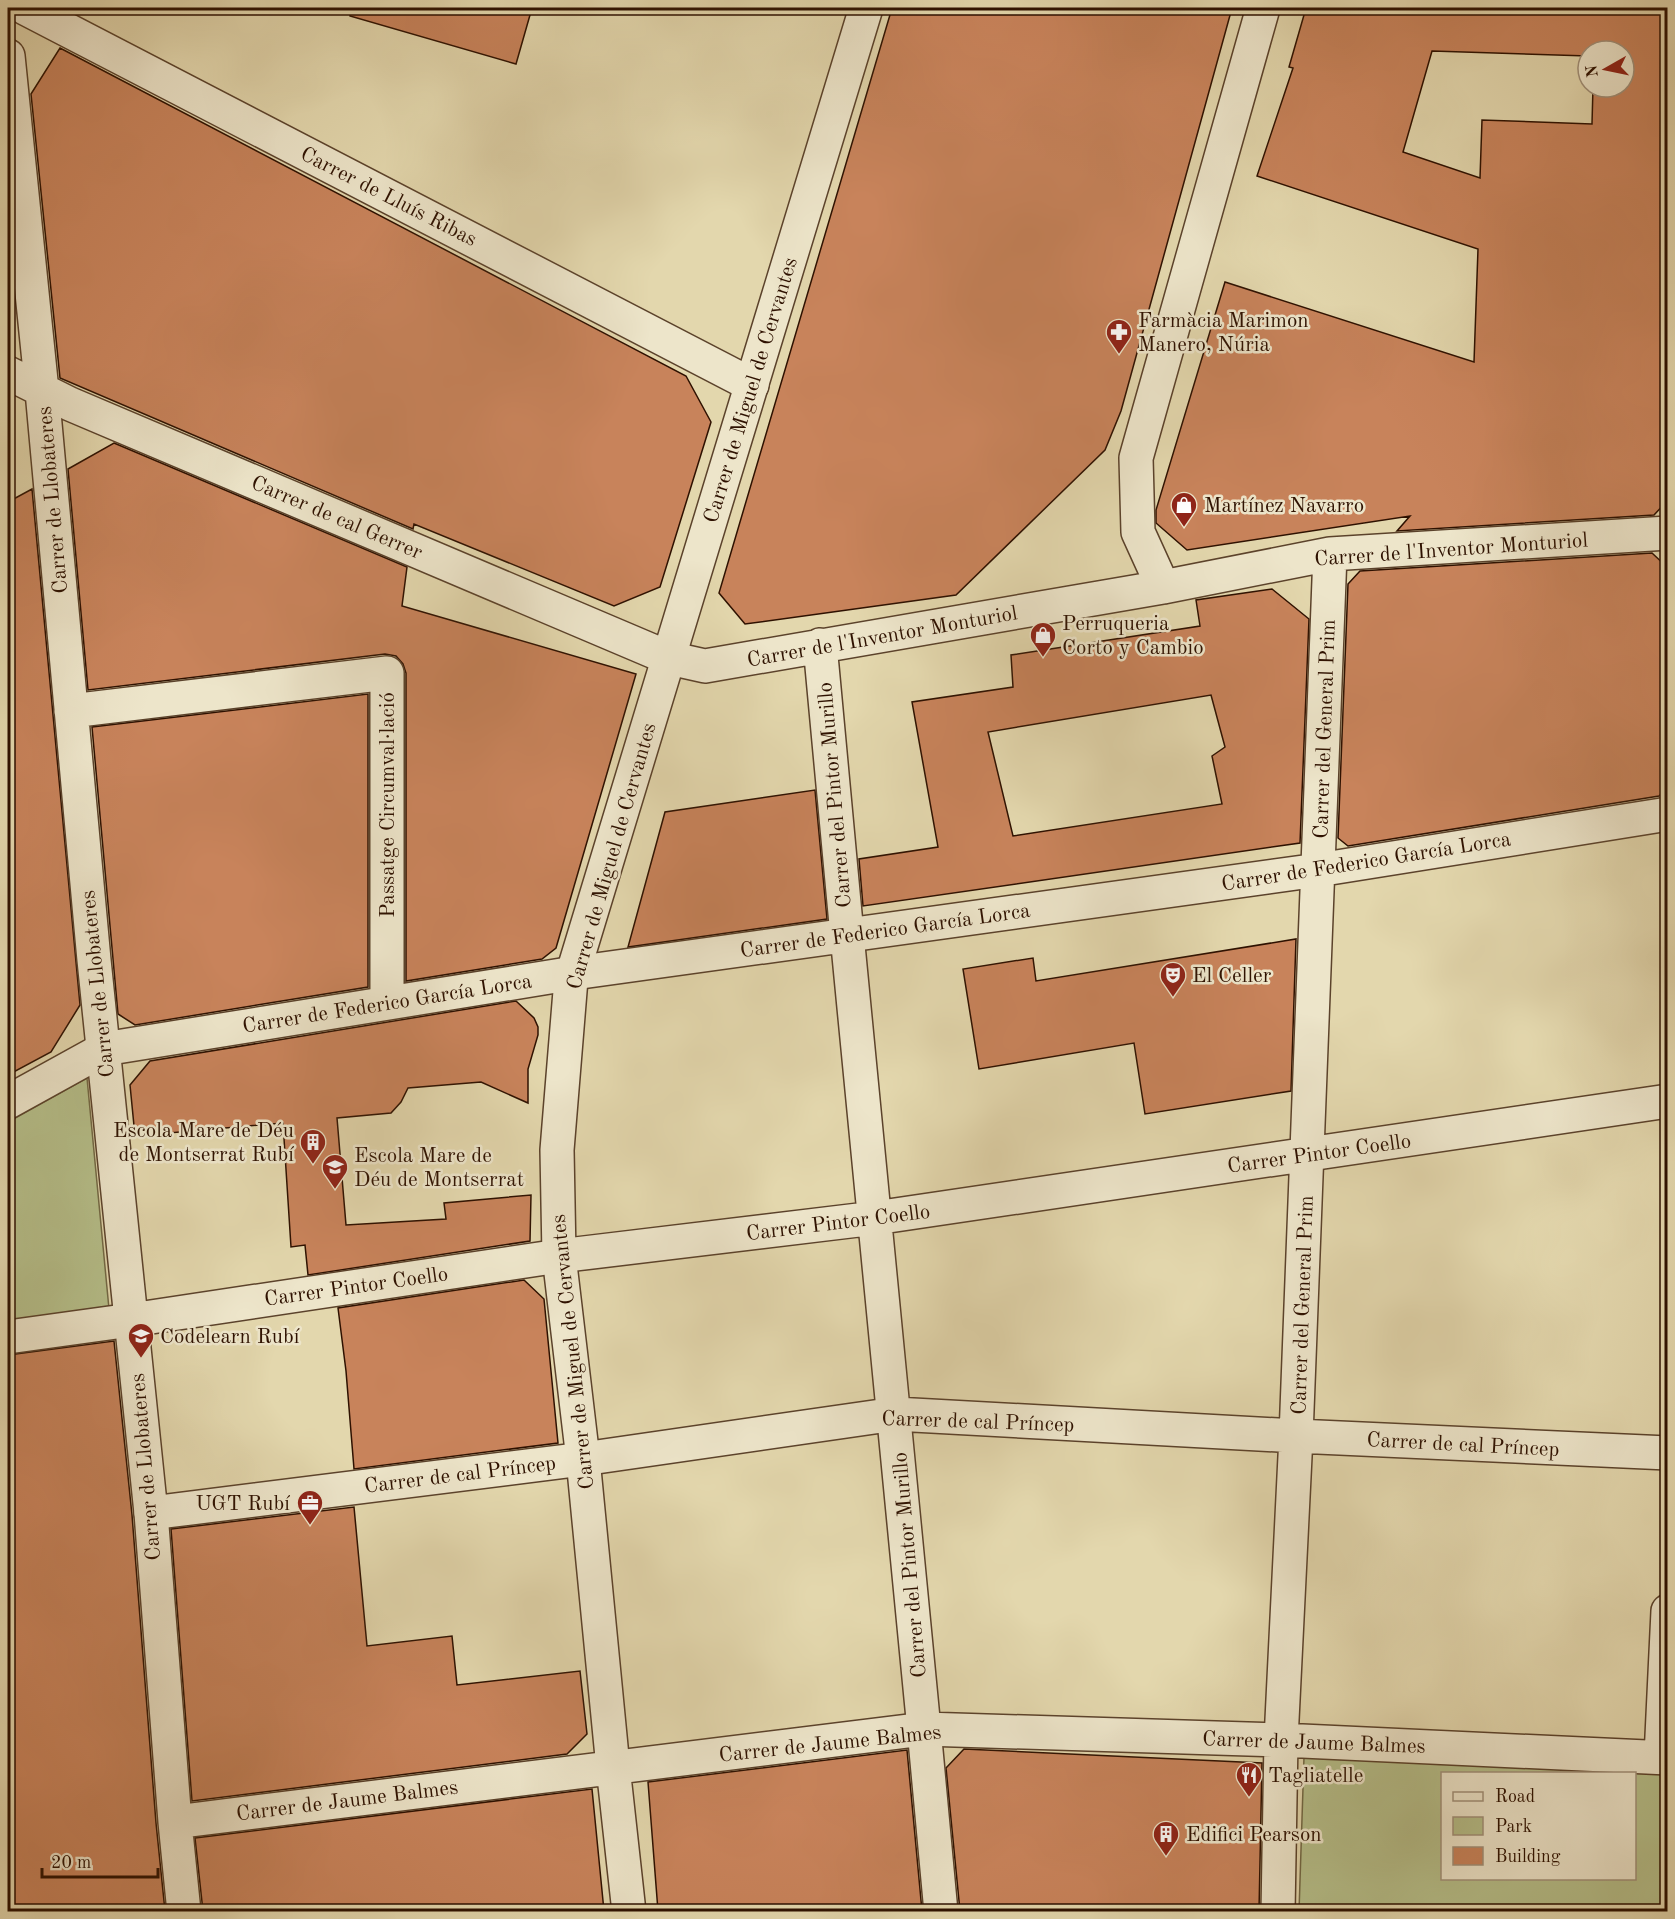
<svg xmlns="http://www.w3.org/2000/svg" width="1675" height="1919" font-family="'Old Standard TT',serif">
<rect width="100%" height="100%" fill="#e3d7ad"/>
<filter id="stains"><feTurbulence type="fractalNoise" baseFrequency=".00333" numOctaves="4"/><feColorMatrix values="0 0 0 0 .2 0 0 0 0 .09 0 0 0 0 .02 0 0 0 .5 -.17"/></filter>
<radialGradient id="worn" r=".72"><stop offset=".6" stop-color="#630" stop-opacity="0"/><stop offset="1" stop-color="#630" stop-opacity=".3"/></radialGradient>
<!-- green -->
<path fill="#b5be89" stroke="#726844" stroke-width="1.5" fill-rule="evenodd" d="M 87,1078 L 109,1309 L 8,1323 L 8,1122 Z
M 1304,1757 L 1667,1773 L 1667,1911 L 1299,1912 ZM 1442,1774 L 1634,1774 L 1634,1878 L 1442,1878 Z"/>
<!-- building -->
<path fill="#c8835b" stroke="#2e1100" stroke-width="1.5" fill-rule="evenodd" d="M 351,8 L 532,8 L 516,64 L 350,16 Z
M 892,8 L 1232,8 L 1121,411 L 1105,450 L 956,595 L 745,624 L 719,593 Z
M 1306,8 L 1668,8 L 1668,500 L 1654,515 L 1397,531 L 1410,516 L 1187,550 L 1156,523 L 1156,510 L 1225,282 L 1474,362 L 1478,249 L 1257,176 L 1293,68 L 1289,67 ZM 1432,51 L 1588,56 L 1588,51 L 1624,51 L 1624,87 L 1593,87 L 1592,124 L 1482,120 L 1480,178 L 1403,152 Z
M 60,48 L 686,376 L 711,422 L 660,587 L 614,606 L 414,524 L 413,529 L 60,378 L 31,94 Z
M 114,443 L 407,567 L 402,606 L 636,674 L 556,948 L 542,959 L 406,981 L 406,673 L 403,664 L 396,656 L 385,654 L 88,690 L 68,469 Z
M 32,489 L 80,1005 L 51,1052 L 8,1075 L 8,502 Z
M 1652,553 L 1668,568 L 1668,787 L 1659,796 L 1348,846 L 1338,838 L 1348,584 L 1360,571 Z
M 1272,589 L 1309,619 L 1300,843 L 863,906 L 859,859 L 938,847 L 912,702 L 1013,687 L 1011,655 L 1200,626 L 1196,600 ZM 1211,695 L 1225,747 L 1212,756 L 1222,804 L 1013,836 L 988,732 Z
M 368,694 L 368,987 L 135,1025 L 118,1014 L 92,727 Z
M 815,790 L 827,919 L 628,947 L 665,812 Z
M 1296,939 L 1291,1091 L 1145,1114 L 1134,1043 L 979,1069 L 963,969 L 1033,958 L 1036,981 Z
M 516,1001 L 534,1018 L 538,1027 L 538,1035 L 528,1069 L 528,1103 L 481,1082 L 408,1088 L 401,1102 L 391,1113 L 337,1118 L 346,1225 L 446,1219 L 444,1203 L 531,1195 L 530,1241 L 308,1275 L 305,1245 L 291,1247 L 283,1123 L 135,1136 L 130,1085 L 150,1061 Z
M 524,1280 L 544,1299 L 558,1443 L 354,1469 L 346,1371 L 338,1308 Z
M 114,1341 L 132,1515 L 156,1823 L 165,1911 L 8,1911 L 8,1355 Z
M 354,1507 L 367,1646 L 452,1636 L 457,1685 L 580,1671 L 587,1734 L 567,1754 L 192,1801 L 171,1529 Z
M 964,1749 L 1262,1763 L 1259,1911 L 960,1911 L 946,1768 Z
M 907,1750 L 922,1911 L 658,1911 L 648,1782 Z
M 592,1789 L 604,1911 L 203,1911 L 195,1838 Z"/>
<g fill="none" stroke-linecap="round" stroke-linejoin="round">
<!-- pedestrian casing -->
<g stroke="#5b422b" stroke-width="36">
<path id="pedestrian" d="M 8,1102 L 104,1049
M 8,1337 L 131,1320
M 583,1459 L 613,1767 L 629,1912
M 151,1513 L 175,1822 L 184,1912
M 175,1822 L 924,1729 L 941,1912"/>
</g>
<!-- minor casing -->
<g stroke="#5b422b" stroke-width="36">
<path id="minor" d="M 25,8 L 752,385
M 8,56 L 42,391 L 94,960 L 151,1513 L 583,1459 L 895,1414 L 1296,1436 L 1668,1453
M 8,373 L 70,404 L 650,650 L 669,658 L 705,666 L 1163,587 L 1330,554 L 1668,533
M 1163,587 L 1138,532 L 1136,458 L 1263,8
M 820,645 L 847,935 L 924,1729 L 1281,1740 L 1668,1758
M 71,711 L 387,673 L 387,1003
M 104,1049 L 574,973 L 1318,870 L 1668,814
M 131,1320 L 559,1256 L 875,1218 L 1668,1101
M 1661,1757 L 1668,1611
M 1278,1912 L 1281,1740 L 1296,1436 L 1330,554"/>
</g>
<!-- tertiary casing -->
<g stroke="#5b422b" stroke-width="36">
<path id="tertiary" d="M 583,1459 L 559,1256 L 557,1150 L 571,979 L 866,8"/>
</g>
<!-- pedestrian -->
<use href="#pedestrian" stroke="#ede5ca" stroke-width="33"/>
<!-- minor -->
<use href="#minor" stroke="#ede5ca" stroke-width="33"/>
<!-- tertiary -->
<use href="#tertiary" stroke="#ede5ca" stroke-width="33"/>
</g>
<!-- icons -->
<defs>
<g id="pharmacy-pin" transform="scale(1.35)"><path d="M0 17L-7.5 6A9.5 9.5 0 1 1 7.5 6Z" fill="#8f2418" stroke="#ede5ca"/><path d="M-2-6h4v4h4v4h-4v4h-4v-4h-4v-4h4Z" fill="#fff"/></g>
<g id="shop-pin" transform="scale(1.35)"><path d="M0 17L-7.5 6A9.5 9.5 0 1 1 7.5 6Z" fill="#8f2418" stroke="#ede5ca"/><path d="M-5-2.5h2.3a2.7 3.5 0 0 1 5.4 0H5L5.5 6h-11ZM-1.5-2.5h3a1.5 2.3 0 0 0-3 0Z" fill="#fff"/></g>
<g id="theatre-pin" transform="scale(1.35)"><path d="M0 17L-7.5 6A9.5 9.5 0 1 1 7.5 6Z" fill="#8f2418" stroke="#ede5ca"/><path d="M-5-5.5Q0-4 5-5.5V0Q5 5 0 6Q-5 5-5 0ZM-3.3-2.5H-1v1.5H-3.3ZM1-2.5H3.3v1.5H1ZM-2.8 1Q0 5.5 2.8 1Z" fill="#fff"/></g>
<g id="building-pin" transform="scale(1.35)"><path d="M0 17L-7.5 6A9.5 9.5 0 1 1 7.5 6Z" fill="#8f2418" stroke="#ede5ca"/><path d="M-4-6H4V6H1V3H-1V6H-4ZM-2.5-4.3h1.7v1.8h-1.7ZM.8-4.3h1.7v1.8H.8ZM-2.5-1h1.7V.8h-1.7ZM.8-1h1.7V.8H.8Z" fill="#fff"/></g>
<g id="school-pin" transform="scale(1.35)"><path d="M0 17L-7.5 6A9.5 9.5 0 1 1 7.5 6Z" fill="#8f2418" stroke="#ede5ca"/><path d="M0-5L7-2L0 1L-7-2ZM-4 1L0 2.5L4 1V4Q0 6-4 4Z" fill="#fff"/></g>
<g id="office-pin" transform="scale(1.35)"><path d="M0 17L-7.5 6A9.5 9.5 0 1 1 7.5 6Z" fill="#8f2418" stroke="#ede5ca"/><path d="M-6-3h4V-5.5h4V-3h4V5H-6ZM-1-4.5V-3h2v-1.5ZM-6 0V1H6V0Z" fill="#fff"/></g>
<g id="restaurant-pin" transform="scale(1.35)"><path d="M0 17L-7.5 6A9.5 9.5 0 1 1 7.5 6Z" fill="#8f2418" stroke="#ede5ca"/><path d="M-5-6h1v4h1v-4h1v4h1v-4h1v5L-1.5 .5V6h-2V.5L-5-1ZM5-6V6H3V1.5H1.5Q1.5-4 5-6Z" fill="#fff"/></g>
</defs>
<g fill-rule="evenodd">
<use href="#pharmacy-pin" x="1119" y="332"/>
<use href="#shop-pin" x="1184" y="505"/>
<use href="#shop-pin" x="1043" y="635"/>
<use href="#theatre-pin" x="1173" y="975"/>
<use href="#building-pin" x="313" y="1142"/>
<use href="#school-pin" x="335" y="1167"/>
<use href="#school-pin" x="141" y="1336"/>
<use href="#office-pin" x="310" y="1503"/>
<use href="#restaurant-pin" x="1249" y="1775"/>
<use href="#building-pin" x="1166" y="1834"/>
</g>
<g text-anchor="middle" stroke-width="5" stroke-linejoin="round" paint-order="stroke">
<!-- street labels -->
<g font-size="21" fill="#2e1100" stroke="#ede5ca">
<text transform="translate(389 196) rotate(27)" y="7">Carrer de Lluís Ribas</text>
<text transform="translate(750 390) rotate(-73)" y="7">Carrer de Miguel de Cervantes</text>
<text transform="translate(52 500) rotate(-95)" y="7">Carrer de Llobateres</text>
<text transform="translate(337 517) rotate(23)" y="7">Carrer de cal Gerrer</text>
<text transform="translate(1451 549) rotate(-4)" y="7">Carrer de l'Inventor Monturiol</text>
<text transform="translate(882 636) rotate(-10)" y="7">Carrer de l'Inventor Monturiol</text>
<text transform="translate(1324 729) rotate(-88)" y="7">Carrer del General Prim</text>
<text transform="translate(834 795) rotate(-95)" y="7">Carrer del Pintor Murillo</text>
<text transform="translate(387 805) rotate(-90)" y="7">Passatge Circumval·lació</text>
<text transform="translate(611 856) rotate(-74)" y="7">Carrer de Miguel de Cervantes</text>
<text transform="translate(1366 861) rotate(-9)" y="7">Carrer de Federico García Lorca</text>
<text transform="translate(885 930) rotate(-8)" y="7">Carrer de Federico García Lorca</text>
<text transform="translate(97 984) rotate(-96)" y="7">Carrer de Llobateres</text>
<text transform="translate(387 1003) rotate(-9)" y="7">Carrer de Federico García Lorca</text>
<text transform="translate(1319 1153) rotate(-8)" y="7">Carrer Pintor Coello</text>
<text transform="translate(838 1222) rotate(-7)" y="7">Carrer Pintor Coello</text>
<text transform="translate(356 1286) rotate(-8)" y="7">Carrer Pintor Coello</text>
<text transform="translate(1302 1305) rotate(-88)" y="7">Carrer del General Prim</text>
<text transform="translate(572 1352) rotate(-96)" y="7">Carrer de Miguel de Cervantes</text>
<text transform="translate(978 1421) rotate(2)" y="7">Carrer de cal Príncep</text>
<text transform="translate(1463 1444) rotate(3)" y="7">Carrer de cal Príncep</text>
<text transform="translate(145 1467) rotate(-95)" y="7">Carrer de Llobateres</text>
<text transform="translate(460 1474) rotate(-7)" y="7">Carrer de cal Príncep</text>
<text transform="translate(909 1565) rotate(-95)" y="7">Carrer del Pintor Murillo</text>
<text transform="translate(1314 1742) rotate(2)" y="7">Carrer de Jaume Balmes</text>
<text transform="translate(830 1743) rotate(-6)" y="7">Carrer de Jaume Balmes</text>
<text transform="translate(347 1800) rotate(-7)" y="7">Carrer de Jaume Balmes</text>
</g>
<!-- poi labels -->
<g font-size="21" fill="#2e1100" stroke="#ede5ca" text-anchor="start">
<text x="1138" y="327">Farmàcia Marimon<tspan x="1138" dy="24">Manero, Núria</tspan></text>
<text x="1204" y="512">Martínez Navarro</text>
<text x="1062" y="630">Perruqueria<tspan x="1062" dy="24">Corto y Cambio</tspan></text>
<text x="1192" y="982">El Celler</text>
<text x="294" y="1137" text-anchor="end">Escola Mare de Déu<tspan x="294" dy="24">de Montserrat Rubí</tspan></text>
<text x="354" y="1162">Escola Mare de<tspan x="354" dy="24">Déu de Montserrat</tspan></text>
<text x="160" y="1343">Codelearn Rubí</text>
<text x="290" y="1510" text-anchor="end">UGT Rubí</text>
<text x="1268" y="1782">Tagliatelle</text>
<text x="1186" y="1841">Edifici Pearson</text>
</g>
</g>
<!-- margin -->
<rect width="1675" height="1919" fill="none" stroke="#e3d7ad" stroke-width="30"/>
<rect x="9" y="9" width="1657" height="1901" fill="none" stroke="#2e1100" stroke-width="3"/>
<rect x="15" y="15" width="1645" height="1889" fill="none" stroke="#2e1100" stroke-width="1.5"/>
<!-- legend -->
<rect x="1441" y="1772" width="195" height="108" fill="#ede5ca" stroke="#a19079" stroke-width="1.5"/>
<rect x="1453" y="1792" width="30" height="9" fill="#ede5ca" stroke="#a19079" stroke-width="1.5"/>
<text x="1495" y="1802" font-size="18" fill="#2e1100">Road</text>
<rect x="1453" y="1817" width="30" height="18" fill="#b5be89" stroke="#a19079" stroke-width="1.5"/>
<text x="1495" y="1832" font-size="18" fill="#2e1100">Park</text>
<rect x="1453" y="1847" width="30" height="18" fill="#c8835b" stroke="#a19079" stroke-width="1.5"/>
<text x="1495" y="1862" font-size="18" fill="#2e1100">Building</text>
<!-- north arrow -->
<g transform="translate(1606 69) rotate(261)"><circle r="28" fill="#ede5ca" stroke="#a19079" stroke-width="1.5"/>
<path d="M0-4.5L10 22L0 15L-10 22Z" fill="#8f2418"/>
<text y="-9" font-size="16" font-weight="bold" text-anchor="middle" fill="#2e1100">N</text>
</g>
<!-- scale -->
<path d="M42 1868v9h116v-9" fill="none" stroke="#2e1100" stroke-width="3"/>
<text x="51" y="1868" font-size="18" fill="#2e1100" stroke="#ede5ca" stroke-width="4.5" paint-order="stroke">20 m</text>
<rect width="100%" height="100%" filter="url(#stains)"/>
<rect width="100%" height="100%" fill="url(#worn)"/>
</svg>
